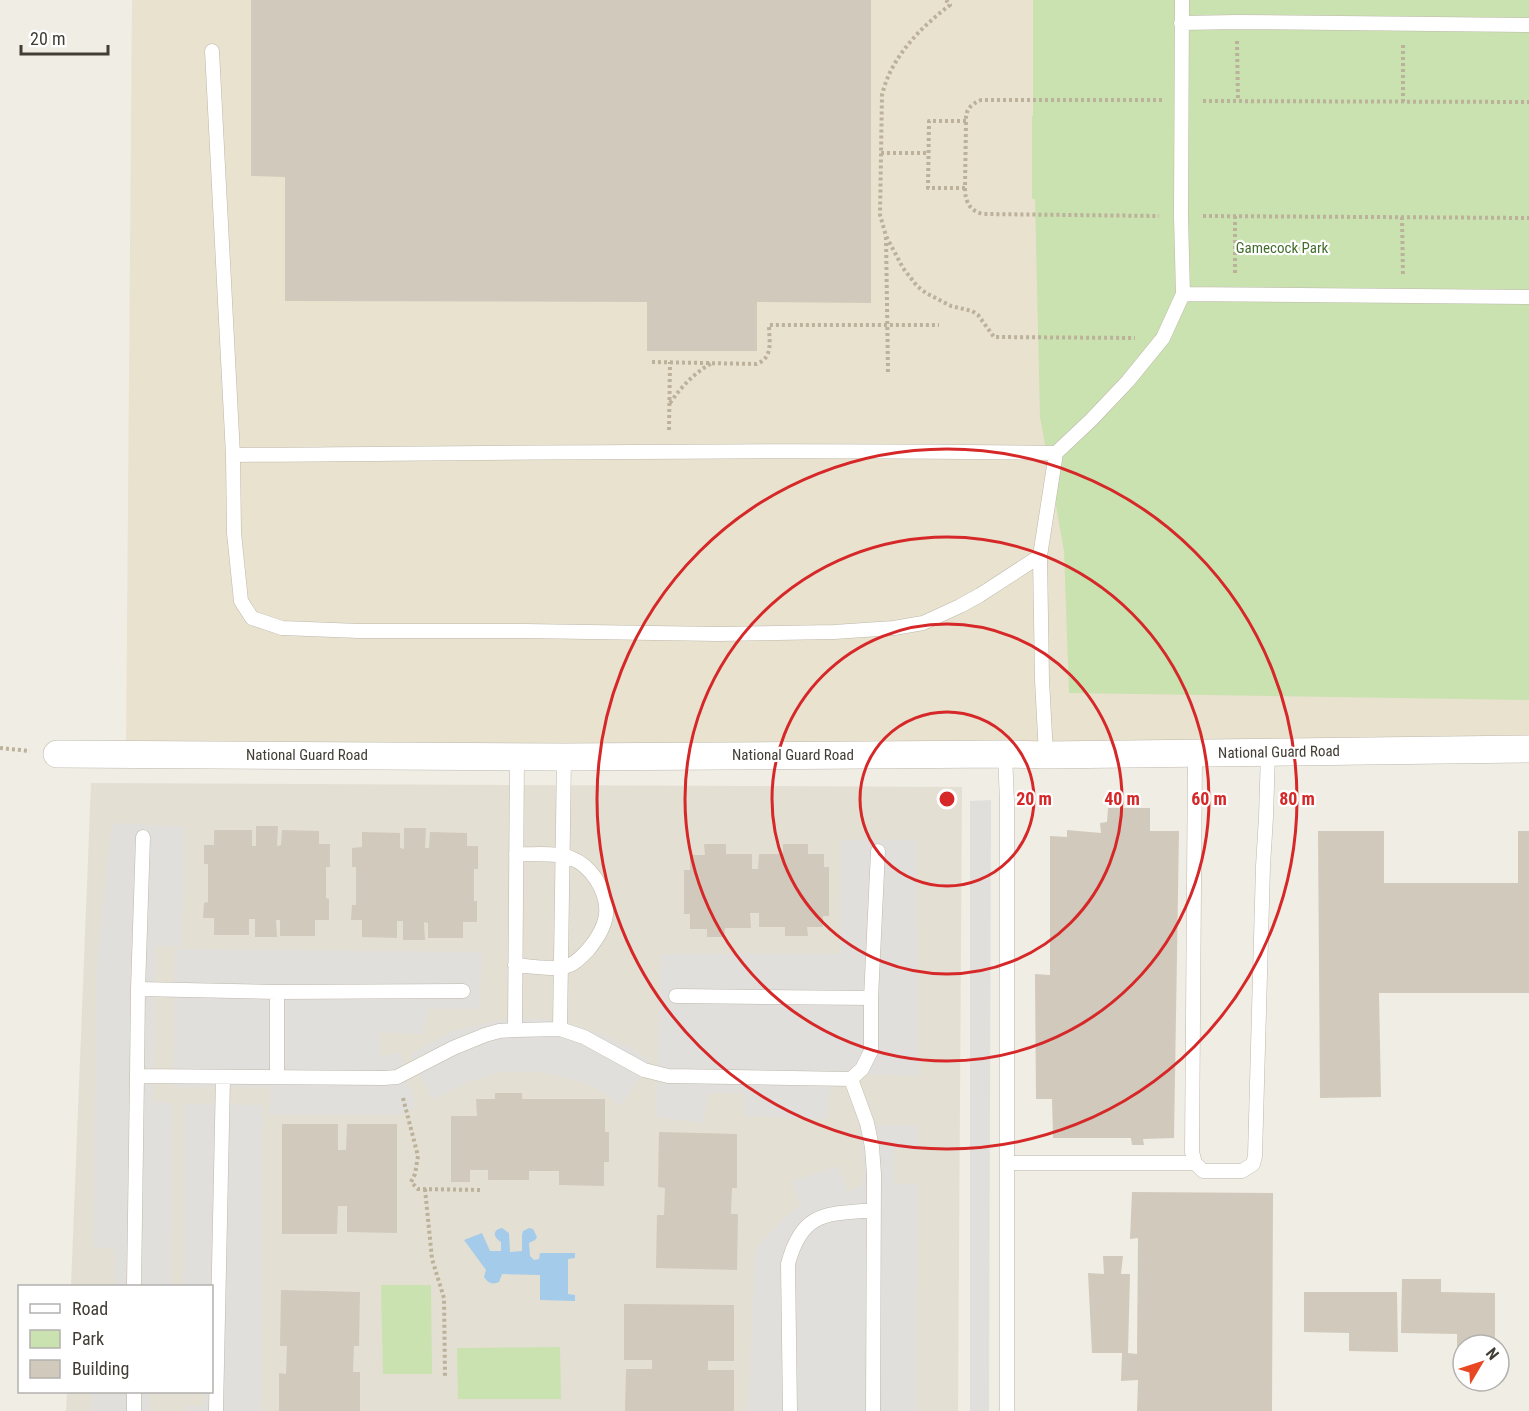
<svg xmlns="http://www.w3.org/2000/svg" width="1529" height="1411" font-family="'Roboto Condensed',sans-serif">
<rect width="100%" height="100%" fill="#f0ede4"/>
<!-- residential -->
<path fill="#e4dfd3" d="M 91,783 L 962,787 L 958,1411 L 66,1411 L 67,1392 L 212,1392 L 212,1286 L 71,1286 Z"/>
<!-- education -->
<path fill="#e9e2cf" d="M 132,0 L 1529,0 L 1529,750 L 126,752 Z"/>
<!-- green -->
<path fill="#cae2b0" d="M 1033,0 L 1529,0 L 1529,700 L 1069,693 L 1064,551 L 1040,417 L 1035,199 L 1032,199 L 1032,116 L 1033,116 Z
M 381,1285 L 431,1285 L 432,1374 L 383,1374 Z
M 560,1347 L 561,1399 L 458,1399 L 457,1348 Z"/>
<!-- parking -->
<path fill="#e1dfdc" d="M 991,800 L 989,1411 L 970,1411 L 970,801 Z
M 112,823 L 185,827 L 182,946 L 156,946 L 153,1101 L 172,1103 L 171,1286 L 92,1286 L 115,1285 L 115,1249 L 93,1247 L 97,959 Z
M 841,840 L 916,840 L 919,1076 L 832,1074 L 827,1119 L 744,1116 L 744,1093 L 708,1093 L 704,1123 L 656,1117 L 661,954 L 840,954 Z
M 175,949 L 482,952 L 480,1009 L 428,1009 L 424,1034 L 379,1033 L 381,1057 L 400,1052 L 416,1106 L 400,1115 L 269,1115 L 271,1087 L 173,1087 Z
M 504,1019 L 543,1019 L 564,1022 L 604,1035 L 630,1047 L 650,1061 L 621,1106 L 597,1088 L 582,1082 L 540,1072 L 503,1072 L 493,1074 L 464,1084 L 433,1100 L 410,1055 L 450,1032 Z
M 184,1104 L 263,1105 L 261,1411 L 185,1411 L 185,1406 L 204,1406 L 205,1393 L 182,1393 L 182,1392 L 212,1392 L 212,1286 L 183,1286 Z
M 860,1125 L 918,1125 L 918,1150 L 894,1149 L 894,1183 L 918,1185 L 916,1411 L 748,1411 L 755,1249 L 783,1219 L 800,1206 L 792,1181 L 839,1166 L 847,1191 L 862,1185 L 864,1173 Z
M 92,1392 L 150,1392 L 150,1411 L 92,1411 Z"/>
<!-- water -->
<path fill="#a4cbe9" d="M 502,1228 L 509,1233 L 510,1252 L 522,1251 L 522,1235 L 523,1231 L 529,1228 L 533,1229 L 537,1237 L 535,1240 L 529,1243 L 530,1256 L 534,1260 L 539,1259 L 540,1253 L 575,1253 L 575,1258 L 568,1259 L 568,1294 L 575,1295 L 575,1301 L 540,1300 L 540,1275 L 502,1274 L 499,1282 C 492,1285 488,1283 484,1277 L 486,1270 L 464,1240 L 482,1233 L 490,1251 L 501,1251 L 501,1242 C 493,1237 492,1230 502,1228 Z"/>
<!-- building -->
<path fill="#d1c9bb" d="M 251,0 L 871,0 L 871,303 L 757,302 L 757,351 L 647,351 L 647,302 L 285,301 L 285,177 L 251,176 Z
M 1108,808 L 1150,808 L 1150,831 L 1179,831 L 1174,1138 L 1143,1139 L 1144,1145 L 1132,1145 L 1131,1138 L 1053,1138 L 1052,1099 L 1036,1099 L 1035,974 L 1050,975 L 1050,836 L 1067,837 L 1067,830 L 1101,833 L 1100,823 L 1107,822 Z
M 256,826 L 278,826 L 277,846 L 281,845 L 282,830 L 319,831 L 319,844 L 330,844 L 330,867 L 326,867 L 326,898 L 329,899 L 329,920 L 315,920 L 315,936 L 280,936 L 280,920 L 276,920 L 277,937 L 255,937 L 255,919 L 249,919 L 249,935 L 214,935 L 214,918 L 203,918 L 204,903 L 208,902 L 208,864 L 204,864 L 204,845 L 214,845 L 214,830 L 252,830 L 252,846 L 256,846 Z
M 404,828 L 426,828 L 425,848 L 429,848 L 430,832 L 467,833 L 467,846 L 478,846 L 478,869 L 474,869 L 474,901 L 477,901 L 477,922 L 463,922 L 463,938 L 428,938 L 428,923 L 424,922 L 425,940 L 403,940 L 403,921 L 397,921 L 397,938 L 362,937 L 362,920 L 351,920 L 352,905 L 356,905 L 356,867 L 352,867 L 352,848 L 362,847 L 362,832 L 400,833 L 400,848 L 404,849 Z
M 1318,831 L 1384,831 L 1384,883 L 1518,883 L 1518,831 L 1529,831 L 1529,993 L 1379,993 L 1381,1097 L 1320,1098 Z
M 704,844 L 726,844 L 726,854 L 752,854 L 752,869 L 758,869 L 759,854 L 783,854 L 783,844 L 808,844 L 808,854 L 824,854 L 824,867 L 829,867 L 829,916 L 823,916 L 823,927 L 807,927 L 808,936 L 785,936 L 785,927 L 759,927 L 759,913 L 750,913 L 751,928 L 725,928 L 724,937 L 707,937 L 707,929 L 690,929 L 690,914 L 684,914 L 684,870 L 690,870 L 690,855 L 705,855 Z
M 495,1093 L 522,1093 L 522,1099 L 605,1099 L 605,1132 L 609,1132 L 609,1162 L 604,1162 L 604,1186 L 559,1185 L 559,1171 L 529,1171 L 529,1180 L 488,1180 L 488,1170 L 470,1170 L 470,1182 L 451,1182 L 451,1116 L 477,1116 L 476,1099 L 495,1099 Z
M 282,1124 L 338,1124 L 338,1150 L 346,1150 L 347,1124 L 397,1124 L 397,1233 L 347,1232 L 347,1206 L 338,1206 L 337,1234 L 282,1234 Z
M 659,1132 L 737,1134 L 737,1188 L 732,1188 L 731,1214 L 738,1214 L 737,1270 L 656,1268 L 657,1215 L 664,1215 L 665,1188 L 658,1187 Z
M 1132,1192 L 1273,1193 L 1272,1411 L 1137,1411 L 1138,1380 L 1121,1381 L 1122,1353 L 1092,1353 L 1088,1273 L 1104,1274 L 1103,1256 L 1123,1256 L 1121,1274 L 1130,1274 L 1128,1353 L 1137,1354 L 1138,1238 L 1130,1239 Z
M 1402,1279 L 1441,1279 L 1441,1292 L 1495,1293 L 1495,1345 L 1463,1345 L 1463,1375 L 1457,1375 L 1457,1334 L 1401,1333 Z
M 281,1290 L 360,1292 L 359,1346 L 354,1346 L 353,1372 L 360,1372 L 360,1411 L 279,1411 L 279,1373 L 286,1374 L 287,1346 L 280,1346 Z
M 1304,1292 L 1397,1292 L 1398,1352 L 1349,1351 L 1349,1333 L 1304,1332 Z
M 624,1304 L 734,1305 L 734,1361 L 708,1361 L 708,1370 L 734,1370 L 734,1411 L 625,1411 L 626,1369 L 652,1369 L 652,1360 L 624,1360 Z"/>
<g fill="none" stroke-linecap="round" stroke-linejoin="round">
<!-- lane casing -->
<g stroke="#beb8ab" stroke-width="15">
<path id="lane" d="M 1182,0 L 1181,216 L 1183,294
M 1181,23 L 1237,22 L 1529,25
M 212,51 L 233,455 L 234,533 L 241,601 L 252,618 L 282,628 L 359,631 L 525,631 L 718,634 L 834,632 L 894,628 L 923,623 L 960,606 L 980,595 L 1040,556
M 233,455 C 507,453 782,449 1056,453
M 1195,753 L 1192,1152 L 1195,1163 L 1203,1171 L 1242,1171 L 1253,1164 L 1255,1156 L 1263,866 L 1266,817 L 1268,752
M 1005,754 L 1007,802 L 1007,1411
M 1046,755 L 1042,680 L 1040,556 L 1056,453 L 1091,420 L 1128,381 L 1163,338 L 1183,294 L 1529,297
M 515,965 C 530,966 557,971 570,965 C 577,962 583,955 588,950 C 608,926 613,906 596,879 C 590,870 581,862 571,858 C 557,852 532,855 516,854
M 138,989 L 143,837
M 676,996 L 871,998
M 560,1029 L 564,757
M 515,1030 L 517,757
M 137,1076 L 138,989 L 277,992 L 463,991
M 277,1077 L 277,992
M 851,1079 L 862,1069 L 871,1051 L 871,998 L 878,851
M 1007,1163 L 1195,1163
M 134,1286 L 137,1076 L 384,1078 L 397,1077 L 453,1048 L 485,1035 L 499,1031 L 515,1030 L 560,1029 L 584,1037 L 644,1070 L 668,1076 L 851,1079 L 867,1123 L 872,1147 L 874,1174 L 873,1411
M 134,1392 L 134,1411
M 216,1411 L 223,1077
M 790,1411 L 788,1264 C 802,1211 826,1214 874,1210"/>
</g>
<!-- street casing -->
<g stroke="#beb8ab" stroke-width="28">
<path id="street" d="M 57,754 L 564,757 L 1005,754 L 1046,755 L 1529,749"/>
</g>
<!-- path -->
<path stroke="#bcb19a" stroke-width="4" stroke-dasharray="3 3" stroke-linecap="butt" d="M 946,0 L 950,5 C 920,28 891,57 882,95 L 880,215 L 886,236 L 903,268 L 917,286 L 926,293 L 951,306 L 972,311 L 978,315 L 994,337 L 1135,338
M 1237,41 L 1238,101
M 1203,101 L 1529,102
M 1403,102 L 1403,45
M 966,121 L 929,121 L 928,188 L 965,188 L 966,121 C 965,110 971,104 981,100 L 1162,100
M 881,153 L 928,153
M 965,188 C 965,202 970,211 983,214 L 1159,216
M 1203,216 L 1529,218
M 1402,217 L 1403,276
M 886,237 L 888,372
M 1235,273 L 1235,216
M 652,362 L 756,364 C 774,358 769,341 769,325 L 939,325
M 670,403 C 682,386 694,373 712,363
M 669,430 L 670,362
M 0,748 L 30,751
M 403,1098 L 418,1156 L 415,1174 L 411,1182 L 418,1189 L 482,1190
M 425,1189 L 432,1259 L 444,1298 L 445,1377"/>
<!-- lane -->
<use href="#lane" stroke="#fff" stroke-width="14"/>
<!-- street -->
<use href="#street" stroke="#fff" stroke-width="27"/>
</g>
<!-- distance rings -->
<g fill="none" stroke="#d62828" stroke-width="3">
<circle cx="947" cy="799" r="87"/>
<circle cx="947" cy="799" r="175"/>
<circle cx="947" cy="799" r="262"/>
<circle cx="947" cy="799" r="350"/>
</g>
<g text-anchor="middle" stroke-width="4.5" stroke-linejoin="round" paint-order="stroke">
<!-- park labels -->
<g font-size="15" fill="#446e2d" stroke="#fff">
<text x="1282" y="253">Gamecock Park</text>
</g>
<!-- street labels -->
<g font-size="15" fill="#423d35" stroke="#fff">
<text transform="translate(1279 752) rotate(-1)" y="5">National Guard Road</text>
<text x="307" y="760">National Guard Road</text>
<text x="793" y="760">National Guard Road</text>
</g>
</g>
<circle cx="947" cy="799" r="9" fill="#d62828" stroke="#fff" stroke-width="3"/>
<g font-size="18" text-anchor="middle" font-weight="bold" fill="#d62828" stroke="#fff" stroke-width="4.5" stroke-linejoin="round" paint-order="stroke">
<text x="1034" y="805">20 m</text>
<text x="1122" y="805">40 m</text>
<text x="1209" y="805">60 m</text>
<text x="1297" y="805">80 m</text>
</g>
<!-- legend -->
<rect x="18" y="1285" width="195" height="108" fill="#ffffff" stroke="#b3b1ae" stroke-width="1.5"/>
<rect x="30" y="1304" width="30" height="9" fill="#ffffff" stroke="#b3b1ae" stroke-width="1.5"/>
<text x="72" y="1315" font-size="18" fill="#423d35">Road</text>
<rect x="30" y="1330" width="30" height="18" fill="#cae2b0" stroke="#b3b1ae" stroke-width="1.5"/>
<text x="72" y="1345" font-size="18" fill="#423d35">Park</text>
<rect x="30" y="1360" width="30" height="18" fill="#d1c9bb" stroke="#b3b1ae" stroke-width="1.5"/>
<text x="72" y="1375" font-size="18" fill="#423d35">Building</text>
<!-- north arrow -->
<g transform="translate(1481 1363) rotate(51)"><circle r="28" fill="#ffffff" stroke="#b3b1ae" stroke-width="1.5"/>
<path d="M0-4.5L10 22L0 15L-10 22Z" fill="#e84724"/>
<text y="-9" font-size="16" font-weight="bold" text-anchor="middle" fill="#423d35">N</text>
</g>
<!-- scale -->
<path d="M21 45v9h87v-9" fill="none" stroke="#423d35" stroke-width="3"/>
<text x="30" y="45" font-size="18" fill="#423d35" stroke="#ffffff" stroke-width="4.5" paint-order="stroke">20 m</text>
</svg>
